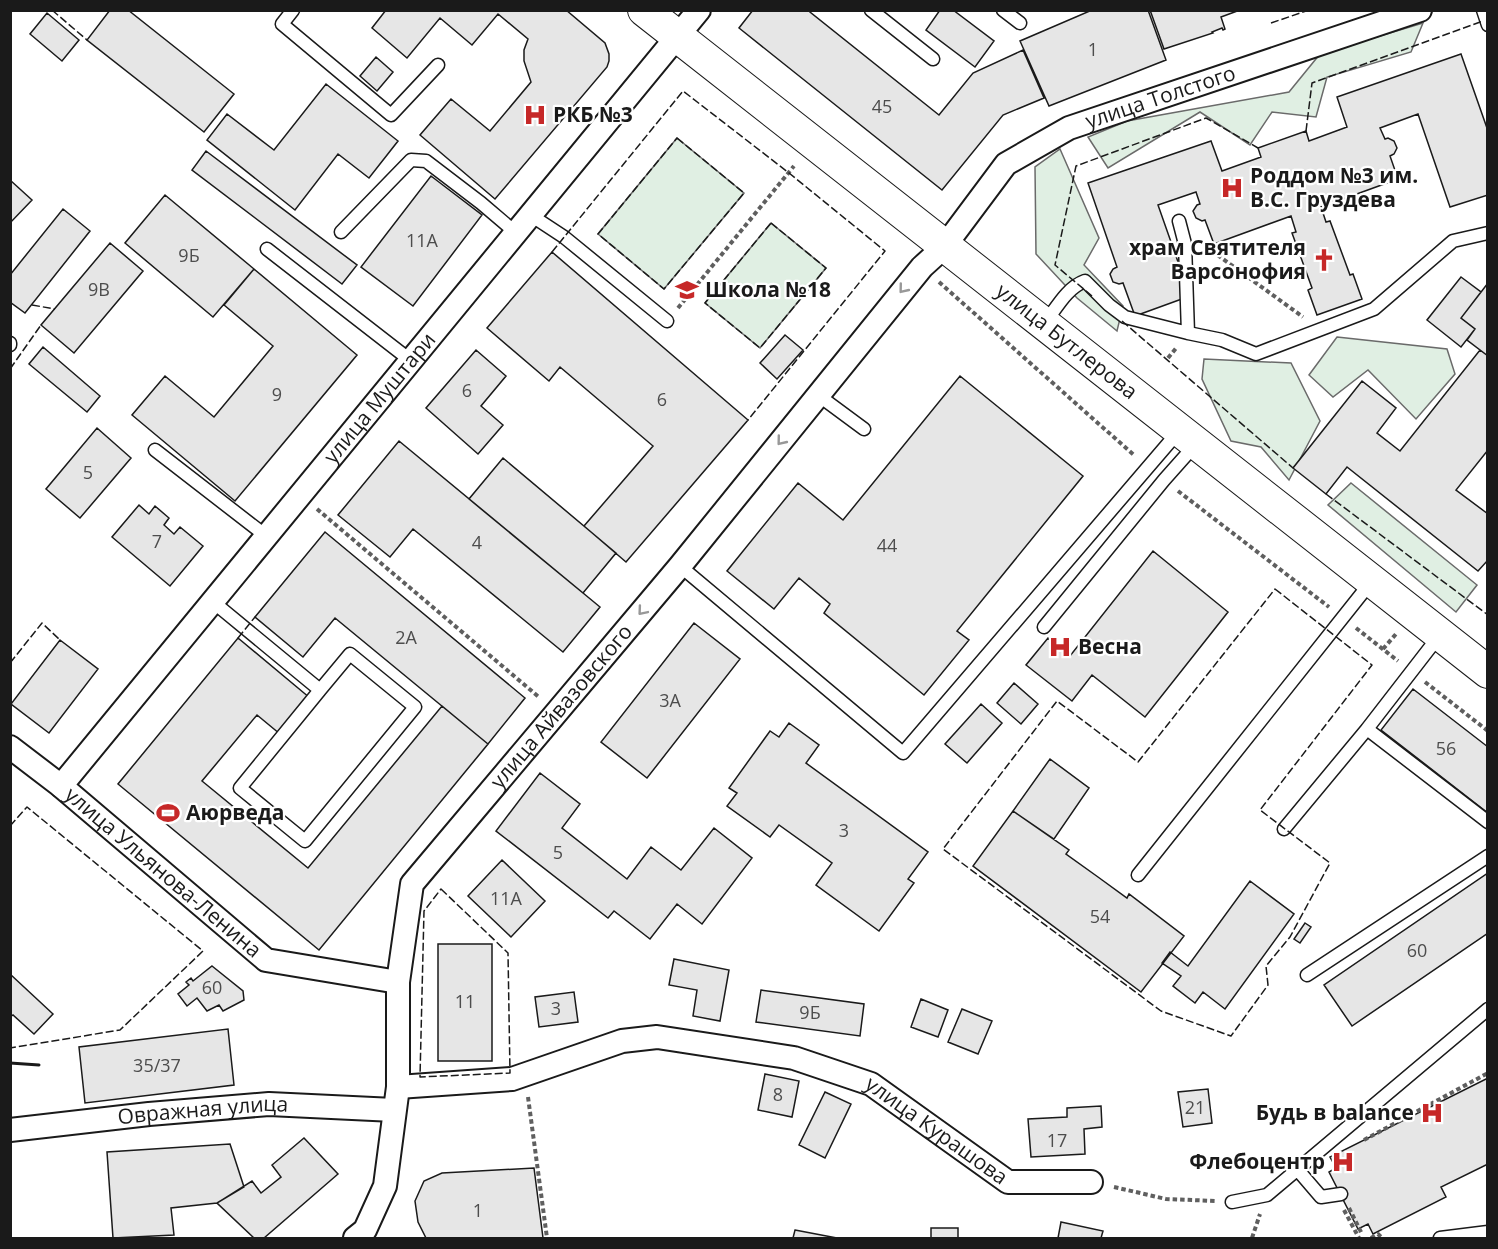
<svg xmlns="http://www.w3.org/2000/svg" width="1498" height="1249" font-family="'Open Sans',sans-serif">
<rect width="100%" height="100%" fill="#fff"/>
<!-- green -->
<path fill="#e0efe3" stroke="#6a6a6a" stroke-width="1.5" d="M 1423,23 L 1411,52 L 1327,77 L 1316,117 L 1272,112 L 1250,145 L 1200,112 L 1108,168 L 1088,137 L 1127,121 L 1289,92 L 1320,54 Z
M 677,138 L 744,193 L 664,289 L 598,234 Z
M 1060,149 L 1099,238 L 1084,265 L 1123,306 L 1117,331 L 1077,298 L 1036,254 L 1035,167 Z
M 771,223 L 826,268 L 760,348 L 705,303 Z
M 1337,337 L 1447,349 L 1455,374 L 1416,419 L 1368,370 L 1333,397 L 1309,375 Z
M 1204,359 L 1291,363 L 1320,421 L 1289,480 L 1261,447 L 1231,441 L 1202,379 Z
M 1351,483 L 1477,585 L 1456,612 L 1328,505 Z"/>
<!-- building -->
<path fill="#e6e6e6" stroke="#1a1a1a" stroke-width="1.5" d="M 110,10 L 128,10 L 234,94 L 204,132 L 87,40 Z
M 386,10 L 566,10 L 605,43 L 609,54 L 609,61 L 607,67 L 495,199 L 420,135 L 451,99 L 490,131 L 531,82 L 524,61 L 524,50 L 528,39 L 498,14 L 472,45 L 440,18 L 407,58 L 372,28 Z
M 753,10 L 811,10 L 810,12 L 939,115 L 973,73 L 1023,50 L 1044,98 L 1003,115 L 942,190 L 739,28 Z
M 940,10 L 953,10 L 994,41 L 975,67 L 926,30 Z
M 1092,10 L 1148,10 L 1166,60 L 1049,106 L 1020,41 Z
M 1150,10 L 1240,10 L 1221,17 L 1225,29 L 1223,30 L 1222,28 L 1212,32 L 1213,33 L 1164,49 Z
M 47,13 L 79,40 L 62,61 L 30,34 Z
M 1461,54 L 1488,131 L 1488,195 L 1450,207 L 1418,114 L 1380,128 L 1385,139 L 1388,138 L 1394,141 L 1397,148 L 1394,154 L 1390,156 L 1398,179 L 1321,207 L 1326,222 L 1330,221 L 1350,275 L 1353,274 L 1362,299 L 1317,315 L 1308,290 L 1312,288 L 1292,233 L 1296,232 L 1291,216 L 1214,244 L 1205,220 L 1202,221 L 1196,218 L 1193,211 L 1197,205 L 1200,204 L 1196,192 L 1158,205 L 1190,296 L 1135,316 L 1123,283 L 1119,284 L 1113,282 L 1110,274 L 1113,269 L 1117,267 L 1088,183 L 1211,141 L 1222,171 L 1261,157 L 1258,148 L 1306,131 L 1309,141 L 1347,127 L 1337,97 Z
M 376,57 L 393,72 L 377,91 L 360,76 Z
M 326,84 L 398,141 L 369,178 L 338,154 L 295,210 L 207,140 L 227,114 L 274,150 Z
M 206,151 L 357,265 L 342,284 L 192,170 Z
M 431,176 L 482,215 L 413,306 L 361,267 Z
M 10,180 L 32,200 L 10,223 Z
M 165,195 L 254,269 L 213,317 L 125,243 Z
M 63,209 L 90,231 L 25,313 L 10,302 L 10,275 Z
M 110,243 L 143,271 L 74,353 L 41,325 Z
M 552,252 L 748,420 L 626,562 L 584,526 L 653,446 L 560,367 L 549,381 L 487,328 Z
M 254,269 L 357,355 L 235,501 L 132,415 L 165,376 L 214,417 L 273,346 L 224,305 Z
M 1461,277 L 1481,292 L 1461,318 L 1475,329 L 1461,347 L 1427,320 Z
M 1488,283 L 1488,356 L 1467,340 L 1475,329 L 1461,318 Z
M 785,335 L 803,350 L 777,379 L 760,363 Z
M 43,347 L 100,396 L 87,412 L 29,364 Z
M 476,350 L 506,376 L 481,406 L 503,425 L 478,454 L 426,408 Z
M 1480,350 L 1488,356 L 1488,450 L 1456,490 L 1488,514 L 1488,560 L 1478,571 L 1347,467 L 1326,494 L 1293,468 L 1362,381 L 1396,408 L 1377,433 L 1400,451 Z
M 960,376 L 1083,476 L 957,631 L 969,640 L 924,695 L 824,613 L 830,604 L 799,578 L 774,609 L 727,571 L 798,483 L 843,520 Z
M 97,428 L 131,458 L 80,518 L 46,489 Z
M 399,441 L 600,607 L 563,652 L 413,529 L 390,557 L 338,515 Z
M 503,458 L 616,553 L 583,593 L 469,499 Z
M 139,505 L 149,514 L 155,506 L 169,518 L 164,525 L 174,534 L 180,527 L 203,546 L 170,586 L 112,537 Z
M 325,532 L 525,698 L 488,744 L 335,618 L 303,657 L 255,617 Z
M 1153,551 L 1228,612 L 1145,717 L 1092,675 L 1072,701 L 1026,665 L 1048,638 L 1070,656 Z
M 694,623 L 740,659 L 647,778 L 601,742 Z
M 238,638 L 310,698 L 280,734 L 257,715 L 202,781 L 308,868 L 442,706 L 488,744 L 319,950 L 118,784 Z
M 60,640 L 98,669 L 49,733 L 11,704 Z
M 1014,683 L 1038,704 L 1021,724 L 997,703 Z
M 1413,689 L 1488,747 L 1488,813 L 1381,730 Z
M 981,704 L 1002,723 L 967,763 L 945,744 Z
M 789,723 L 819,745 L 806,763 L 928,852 L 908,879 L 914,883 L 879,931 L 816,885 L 832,863 L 779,825 L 770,837 L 727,806 L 737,793 L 729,788 L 770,731 L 779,737 Z
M 1050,759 L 1089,788 L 1054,839 L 1013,811 Z
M 540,773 L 580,804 L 562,828 L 627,879 L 651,847 L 681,870 L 714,828 L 752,858 L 702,924 L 677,904 L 650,939 L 614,911 L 608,918 L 496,831 Z
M 1013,811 L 1069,850 L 1066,854 L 1098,877 L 1127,898 L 1129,894 L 1184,936 L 1141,992 L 973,866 Z
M 502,860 L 545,901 L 511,937 L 468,896 Z
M 1488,873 L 1488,933 L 1352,1026 L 1324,985 Z
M 1250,881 L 1294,914 L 1225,1009 L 1203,992 L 1195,1003 L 1173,986 L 1181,976 L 1162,963 L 1170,952 L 1188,966 Z
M 1305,923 L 1311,927 L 1300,943 L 1294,939 Z
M 438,944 L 492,944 L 492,1061 L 438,1061 Z
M 674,959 L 729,970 L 720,1021 L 693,1016 L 697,990 L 669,985 Z
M 212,966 L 243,991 L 244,1000 L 223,1011 L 219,1005 L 207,1011 L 197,998 L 187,1006 L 178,994 L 189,985 L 186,982 L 191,978 L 193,981 Z
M 10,974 L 53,1014 L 34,1034 L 13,1015 L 10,1017 Z
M 761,990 L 864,1004 L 860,1036 L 756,1022 Z
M 574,992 L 578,1022 L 539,1027 L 535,997 Z
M 921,999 L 948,1010 L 938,1037 L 911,1027 Z
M 962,1009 L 992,1021 L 978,1054 L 948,1042 Z
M 228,1029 L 234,1085 L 85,1103 L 79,1047 Z
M 765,1074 L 799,1081 L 792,1117 L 758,1110 Z
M 1488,1078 L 1488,1164 L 1441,1187 L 1446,1197 L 1373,1234 L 1368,1224 L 1358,1229 L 1329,1172 L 1336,1168 L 1330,1157 Z
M 1208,1089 L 1212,1123 L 1183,1127 L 1178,1092 Z
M 825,1092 L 851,1104 L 825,1158 L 799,1145 Z
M 1101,1106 L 1102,1127 L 1084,1129 L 1085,1154 L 1031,1157 L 1028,1119 L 1067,1117 L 1067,1108 Z
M 304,1138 L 338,1174 L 264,1238 L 254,1238 L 217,1203 L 252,1181 L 261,1193 L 281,1177 L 272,1165 Z
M 230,1144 L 244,1187 L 217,1203 L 171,1208 L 174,1235 L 113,1238 L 107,1152 Z
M 534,1168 L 543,1238 L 426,1238 L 418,1222 L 415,1201 L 424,1181 L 442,1173 Z
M 1061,1222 L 1103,1231 L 1101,1238 L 1058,1238 Z
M 931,1228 L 958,1228 L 958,1238 L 931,1238 Z
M 795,1230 L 837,1238 L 793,1238 Z"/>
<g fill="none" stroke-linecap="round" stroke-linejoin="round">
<!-- lane casing -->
<g stroke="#1a1a1a" stroke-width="15">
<path id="lane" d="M 293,10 L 282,24 L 391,115 L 438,65
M 871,10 L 933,59
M 1003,10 L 1020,23
M 1483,10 L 1488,25
M 529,214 L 564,237 L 667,321
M 1179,221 L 1185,244 L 1188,333 L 1222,340 L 1256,354 L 1374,309 L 1453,241 L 1488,233
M 341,232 L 411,160 L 426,161 L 481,203 L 515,232
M 267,249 L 410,360
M 1044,324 C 1056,309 1066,288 1085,281 L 1109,305 L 1125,317 L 1188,333
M 10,343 L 10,345
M 818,395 L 864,429
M 155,450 L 266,536
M 680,566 L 903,753 L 1179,431
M 212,601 L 320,690 L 350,654 L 415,707 L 305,841 L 240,788 L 320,690
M 1044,627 L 1164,480 L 1196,444
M 1367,729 L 1488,822
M 1284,829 L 1367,729 L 1439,636
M 1138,875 L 1371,582
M 1307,975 L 1488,856
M 1297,1169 L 1321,1197 L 1341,1194
M 1232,1202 L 1267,1195 L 1488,1009
M 1440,1238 L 1488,1232"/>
</g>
<!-- street casing -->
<g stroke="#1a1a1a" stroke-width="26">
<g id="street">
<path id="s1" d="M 10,747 L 61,786 L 266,960 L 398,982"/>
<path id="s2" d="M 61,786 L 699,10"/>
<path id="s3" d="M 398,1087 L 512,1079 L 622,1041 L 657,1037 L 794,1058 L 871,1084 L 1008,1182 L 1091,1182"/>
<path id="s4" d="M 10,1130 L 149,1114 L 269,1104 L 394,1110"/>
<path id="s5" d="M 355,1238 L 365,1230 L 385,1186 L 398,1087 L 398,982 L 412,884 L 680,566 L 922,267 L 944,247 L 1006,164 L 1069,128 L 1420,10"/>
</g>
</g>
<!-- secondary casing -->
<g stroke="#1a1a1a" stroke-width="34">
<g id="secondary">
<path id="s6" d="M 644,10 L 1488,672"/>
</g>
</g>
<!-- path -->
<path stroke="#5f5f5f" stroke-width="4" stroke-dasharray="4.5 3" stroke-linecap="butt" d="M 1204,249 L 1212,251 L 1303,317
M 939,282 L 1135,456
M 678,308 L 794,166
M 1168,358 L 1177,347
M 1178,491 L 1329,607
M 317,509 L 540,698
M 1356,628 L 1398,661
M 1383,649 L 1396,634
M 1425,682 L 1488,731
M 528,1097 L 547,1238
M 1364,1140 L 1488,1073
M 1114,1187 L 1166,1199 L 1216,1201
M 1349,1208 L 1362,1234
M 1344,1210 L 1359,1238
M 1252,1238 L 1260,1214
M 1371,1238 L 1378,1234 L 1382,1238"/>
<!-- lane -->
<use href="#lane" stroke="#fff" stroke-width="12"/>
<!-- street -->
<use href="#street" stroke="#fff" stroke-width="22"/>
<!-- secondary -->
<use href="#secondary" stroke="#fff" stroke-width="32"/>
<!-- fence -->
<path stroke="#1a1a1a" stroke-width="1.5" stroke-dasharray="8 3" stroke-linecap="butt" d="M 52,10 L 87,40
M 1271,23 L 1309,10
M 1306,131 L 1312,83 L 1483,21
M 677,138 L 744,193 L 664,289 L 598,234 Z
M 771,223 L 826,268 L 760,348 L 705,303 Z
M 552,252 L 683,91 L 789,173 L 885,251 L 748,420
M 1092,296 L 1055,265 L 1076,166 L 1206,118 L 1258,148
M 32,305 L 55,309
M 1122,321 L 1293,468
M 10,369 L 41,325
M 1326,494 L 1488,615
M 1275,589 L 1372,665 L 1260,810 L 1330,863 L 1290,937 L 1266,966 L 1268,985 L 1231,1036 L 1161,1011 L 943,849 L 1057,701 L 1138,762 Z
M 238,638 L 255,617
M 10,663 L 42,623 L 60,640
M 10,826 L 27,807 L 203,951 L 120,1030 L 10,1048
M 441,889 L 508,953 L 510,1073 L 420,1077 L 424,911 Z"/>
<!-- wall -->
<path stroke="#1a1a1a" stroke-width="3" d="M 10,1063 L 39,1065"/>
</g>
<!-- one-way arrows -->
<defs><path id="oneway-chevron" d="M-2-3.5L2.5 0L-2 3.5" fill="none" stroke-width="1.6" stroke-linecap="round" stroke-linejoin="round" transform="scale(1.5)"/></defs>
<g stroke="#989898">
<use href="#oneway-chevron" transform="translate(903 289) rotate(129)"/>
<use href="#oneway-chevron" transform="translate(781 441) rotate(129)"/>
<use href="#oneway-chevron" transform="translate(642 611) rotate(130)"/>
</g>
<!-- icons -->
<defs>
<g id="hospital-bare" transform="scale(1.8)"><path d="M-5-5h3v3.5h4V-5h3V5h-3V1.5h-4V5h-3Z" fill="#c62828" stroke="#fff" stroke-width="2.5" paint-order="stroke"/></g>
<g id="church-bare" transform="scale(1.8)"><path d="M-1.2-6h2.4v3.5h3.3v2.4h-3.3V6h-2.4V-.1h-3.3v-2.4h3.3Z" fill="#c62828" stroke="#fff" stroke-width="2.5" paint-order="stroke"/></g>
<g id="school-bare" transform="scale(1.8)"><path d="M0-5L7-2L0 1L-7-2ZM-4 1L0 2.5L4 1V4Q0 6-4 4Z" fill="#c62828" stroke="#fff" stroke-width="2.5" paint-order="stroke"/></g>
<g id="stadium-bare" transform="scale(1.8)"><path d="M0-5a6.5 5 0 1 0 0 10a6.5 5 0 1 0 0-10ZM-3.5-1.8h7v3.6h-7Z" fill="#c62828" stroke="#fff" stroke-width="2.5" paint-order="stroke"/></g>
</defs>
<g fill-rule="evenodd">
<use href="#hospital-bare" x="535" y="115"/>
<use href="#hospital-bare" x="1232" y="188"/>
<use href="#church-bare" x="1324" y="260"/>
<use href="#school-bare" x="687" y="290"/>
<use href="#hospital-bare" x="1060" y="647"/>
<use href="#stadium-bare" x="168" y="813"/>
<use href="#hospital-bare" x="1432" y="1113"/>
<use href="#hospital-bare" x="1343" y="1162"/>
</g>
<g text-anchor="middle" stroke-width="4.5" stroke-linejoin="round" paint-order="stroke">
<!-- number labels -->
<g font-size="18" fill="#4d4d4d">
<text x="1093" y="56">1</text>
<text x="882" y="113">45</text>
<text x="422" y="247">11А</text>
<text x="189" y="262">9Б</text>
<text x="99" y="296">9В</text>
<text x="467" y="397">6</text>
<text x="277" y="401">9</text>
<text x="662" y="406">6</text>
<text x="88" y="479">5</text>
<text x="157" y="548">7</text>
<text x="477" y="549">4</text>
<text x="887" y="552">44</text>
<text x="406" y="644">2А</text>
<text x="670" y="707">3А</text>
<text x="1446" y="755">56</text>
<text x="844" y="837">3</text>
<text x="558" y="859">5</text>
<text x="506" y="905">11А</text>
<text x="1100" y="923">54</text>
<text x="1417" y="957">60</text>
<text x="212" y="994">60</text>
<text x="465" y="1008">11</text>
<text x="556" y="1015">3</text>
<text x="810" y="1019">9Б</text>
<text x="157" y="1072">35/37</text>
<text x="778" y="1101">8</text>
<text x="1195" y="1114">21</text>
<text x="1057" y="1147">17</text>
<text x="478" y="1217">1</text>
</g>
<!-- street labels -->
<g font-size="21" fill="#1a1a1a" stroke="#fff">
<text dy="7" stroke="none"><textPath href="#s5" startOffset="1468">улица Толстого</textPath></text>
<text dy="7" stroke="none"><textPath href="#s6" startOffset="537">улица Бутлерова</textPath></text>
<text dy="7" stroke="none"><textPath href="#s2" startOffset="502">улица Муштари</textPath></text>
<text dy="7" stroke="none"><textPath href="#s5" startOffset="597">улица Айвазовского</textPath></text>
<text dy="7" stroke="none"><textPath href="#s1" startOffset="198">улица Ульянова-Ленина</textPath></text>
<text dy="7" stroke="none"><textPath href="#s4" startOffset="194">Овражная улица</textPath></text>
<text dy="7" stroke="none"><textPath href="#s3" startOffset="566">улица Курашова</textPath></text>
</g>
<!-- poi labels -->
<g font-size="21" font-weight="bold" fill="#1a1a1a" stroke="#fff" text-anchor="start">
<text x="553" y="122">РКБ №3</text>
<text x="1250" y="183">Роддом №3 им.<tspan x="1250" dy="24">В.С. Груздева</tspan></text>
<text x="1306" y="255" text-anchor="end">храм Святителя<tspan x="1306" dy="24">Варсонофия</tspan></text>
<text x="705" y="297">Школа №18</text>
<text x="1078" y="654">Весна</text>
<text x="186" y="820">Аюрведа</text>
<text x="1414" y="1120" text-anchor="end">Будь в balance</text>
<text x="1325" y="1169" text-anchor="end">Флебоцентр</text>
</g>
</g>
<!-- border -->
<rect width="1498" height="1249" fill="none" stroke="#1a1a1a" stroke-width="24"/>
</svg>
